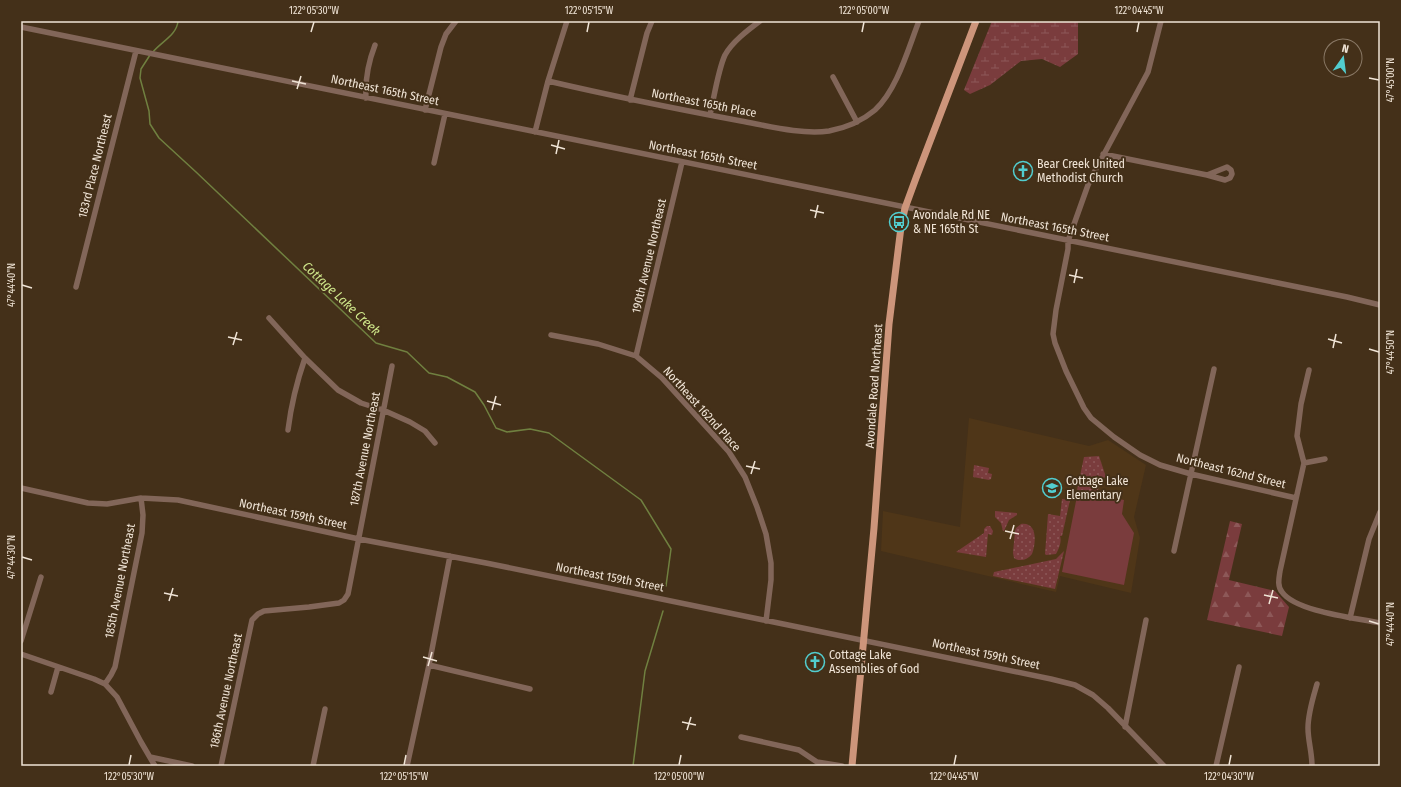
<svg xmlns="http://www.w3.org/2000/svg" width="1401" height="787" font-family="'Fira Sans Condensed',sans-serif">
<defs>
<pattern id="grass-dots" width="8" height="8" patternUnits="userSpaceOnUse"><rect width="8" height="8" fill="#7a3c3d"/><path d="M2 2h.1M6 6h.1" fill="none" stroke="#8d5858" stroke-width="1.8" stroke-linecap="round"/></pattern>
<pattern id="forest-firs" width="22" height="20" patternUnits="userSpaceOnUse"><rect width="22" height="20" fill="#7a3c3d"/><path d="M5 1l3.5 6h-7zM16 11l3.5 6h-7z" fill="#8d5858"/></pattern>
<pattern id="wetland-marsh" width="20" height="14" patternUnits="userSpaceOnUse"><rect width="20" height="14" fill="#7a3c3d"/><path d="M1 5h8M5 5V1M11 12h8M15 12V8" fill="none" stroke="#8d5858"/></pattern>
</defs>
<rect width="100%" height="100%" fill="#443019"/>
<!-- built -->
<path fill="#4f3618" d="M 969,418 L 1089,446 L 1108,440 L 1146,465 L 1134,517 L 1140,538 L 1131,593 L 1060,576 L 1056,592 L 881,551 L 883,511 L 960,527 Z"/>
<!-- grass -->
<path fill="url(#grass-dots)" d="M 1099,456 L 1106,477 L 1096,480 L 1099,486 L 1098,490 L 1091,493 L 1077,490 L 1084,457 Z
M 974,465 L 989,468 L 988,473 L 992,474 L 991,479 L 989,480 L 973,477 Z
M 1062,499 L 1070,500 L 1062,536 L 1060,536 C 1062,541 1059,549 1056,554 L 1046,555 L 1045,554 L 1048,514 L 1060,516 Z
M 995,511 L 1017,513 L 1017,515 L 1009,520 L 1004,531 L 1003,531 L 1001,523 L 995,517 Z
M 1021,524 C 1038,522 1036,543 1032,554 C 1028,560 1019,562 1014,558 L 1013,553 L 1015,531 L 1016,528 Z
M 987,526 L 990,526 L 993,531 L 992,535 L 988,534 L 986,557 L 956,552 L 984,533 L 984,529 Z
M 1064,551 L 1055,589 L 993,576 L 994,572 L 1056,559 Z"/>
<!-- forest -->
<path fill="url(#forest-firs)" d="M 1230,521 L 1242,524 L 1229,580 L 1275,591 L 1289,607 L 1282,636 L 1207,620 Z"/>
<!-- wetland -->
<path fill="url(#wetland-marsh)" d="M 992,21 L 1078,21 L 1078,54 L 1060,67 L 1042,59 L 1021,61 L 990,85 L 970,94 L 964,90 Z"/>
<!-- pitch -->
<path fill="#7a3c3d" d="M 1078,491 L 1124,500 L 1122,514 L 1134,533 L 1124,585 L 1062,572 Z"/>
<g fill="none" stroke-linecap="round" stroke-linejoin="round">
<!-- stream -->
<path stroke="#708040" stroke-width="1.5" d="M 153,52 C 161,42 177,35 178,21
M 150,55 L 141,69 L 140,78 L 149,111 L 150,124 L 159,138 L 196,172 L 376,343 L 407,352 L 429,373 L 447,377 L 475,392 L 484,405 L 496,428 L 507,432 L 530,429 L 549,433 L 641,500 L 671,549 L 666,586
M 633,766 L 645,671 L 663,611"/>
<!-- minor -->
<path stroke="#826659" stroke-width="5.5" d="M 1161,21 L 1148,72 L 1096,169 L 1088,185 L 1068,241 L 1068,249 L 1056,310 L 1053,334 L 1055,343 L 1066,371 L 1084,408 L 1091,418 L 1114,437 L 1140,455 L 1160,465 L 1191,474 L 1296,498
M 21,27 L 1347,297 L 1380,305
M 833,77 L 857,122
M 548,81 C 612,96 677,109 741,121 C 768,126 802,135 829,131 C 845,128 862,121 875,110 C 897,90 908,49 919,21
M 366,98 C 365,79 368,63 375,45
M 630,100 L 647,33 L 652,21
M 425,110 L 441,47 L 446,34 L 456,21
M 710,115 C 714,98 718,70 725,55 C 732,42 748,30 760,21
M 535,132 L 548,81 L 567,21
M 1103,154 L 1207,175 L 1225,180 L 1230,178 L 1232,174 L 1231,170 L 1227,167 L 1207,175
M 434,163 L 445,114
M 76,287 L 136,51
M 269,318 L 305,358 L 338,390 L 361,403 L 383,410 L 410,422 L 425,431 L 435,443
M 551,335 L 598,344 L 636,356 L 662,378 L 729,452 L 745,477 L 757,507 L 766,534 L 771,563 L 771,580 L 766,621
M 636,356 L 682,162
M 1309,370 L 1301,404 L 1297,436 L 1304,463 L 1280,571 C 1279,578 1277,586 1282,592 C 1296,612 1357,618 1380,623
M 288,430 C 291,406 297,381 305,358
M 1304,463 L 1325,459
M 21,488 L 88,503 L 107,504 L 141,498 L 178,500 L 359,539 L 486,563 L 1051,679 L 1075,685 L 1093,695 L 1108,708 L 1164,766
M 1174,551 L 1214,369
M 1350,618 L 1369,539 L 1380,512
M 21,641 L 41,577
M 21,654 L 94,679 L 105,684 L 117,697 L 141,742 L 155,766
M 429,665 L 530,689
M 105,684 L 111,675 L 115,667 L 142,533 L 143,515 L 141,498
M 51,692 L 58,667
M 1125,727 L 1146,620
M 741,737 L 799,750 L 817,762 L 842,766
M 150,757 L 192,766
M 221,766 L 252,620 L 258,614 L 264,611 L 309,607 L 339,603 L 344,600 L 348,594 L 392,366
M 313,766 L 325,709
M 407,766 L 429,665 L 450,556
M 1216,766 L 1239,667
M 1312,766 C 1312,752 1308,741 1308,728 C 1308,713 1313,698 1317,684"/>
<!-- major -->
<path stroke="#cd957b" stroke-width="7" d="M 852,766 L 874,528 L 889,324 L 901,227 L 905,208 L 916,178 L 976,21"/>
</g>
<!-- ticks -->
<path fill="none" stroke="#f0e4d6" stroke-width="1.5" d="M 311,32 L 314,22M 587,32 L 589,22M 862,32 L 864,22M 1137,32 L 1139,22M 1369,78 L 1379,80M 292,81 L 306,84M 297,89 L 301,76M 551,145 L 565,149M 556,154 L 559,140M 810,210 L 824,213M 815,218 L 818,205M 1069,275 L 1083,278M 1074,283 L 1077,269M 22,285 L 32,288M 228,337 L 242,340M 1328,339 L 1342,343M 233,345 L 237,332M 1333,348 L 1336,334M 1369,349 L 1379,352M 487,401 L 501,405M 492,410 L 496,396M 746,466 L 760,469M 751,474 L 755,461M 1005,531 L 1019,534M 1010,539 L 1014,525M 22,557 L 32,560M 164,593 L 178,596M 1264,595 L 1278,598M 169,601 L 173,588M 1269,604 L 1273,590M 1369,621 L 1379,624M 423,657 L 437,661M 428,666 L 432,652M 682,722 L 696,725M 687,730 L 691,717M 129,765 L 131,755M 404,765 L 406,755M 679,765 L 681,755M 954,765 L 956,755M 1229,765 L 1231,755"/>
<!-- icons -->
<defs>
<g id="church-ring" transform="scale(1)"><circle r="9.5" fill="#443019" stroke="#52cdcf" stroke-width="1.5"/><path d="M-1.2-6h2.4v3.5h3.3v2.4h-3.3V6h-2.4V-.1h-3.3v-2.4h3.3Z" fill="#52cdcf"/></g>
<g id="bus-ring" transform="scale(1)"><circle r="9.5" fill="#443019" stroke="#52cdcf" stroke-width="1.5"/><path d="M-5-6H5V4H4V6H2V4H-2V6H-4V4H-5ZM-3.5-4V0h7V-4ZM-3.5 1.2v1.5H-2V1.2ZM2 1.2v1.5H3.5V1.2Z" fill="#52cdcf"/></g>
<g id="school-ring" transform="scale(1)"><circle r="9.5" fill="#443019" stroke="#52cdcf" stroke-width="1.5"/><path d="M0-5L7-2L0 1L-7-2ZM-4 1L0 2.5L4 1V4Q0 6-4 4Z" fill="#52cdcf"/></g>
</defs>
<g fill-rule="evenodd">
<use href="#church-ring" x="1023" y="171"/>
<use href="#bus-ring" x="899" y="222"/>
<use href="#school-ring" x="1052" y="488"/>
<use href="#church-ring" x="815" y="662"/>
</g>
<g text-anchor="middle" stroke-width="4" stroke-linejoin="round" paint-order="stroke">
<!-- street labels -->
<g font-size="12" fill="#f0e4d6" stroke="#443019">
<text transform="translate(385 90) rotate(12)" y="4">Northeast 165th Street</text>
<text transform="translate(704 103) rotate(11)" y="4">Northeast 165th Place</text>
<text transform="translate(703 155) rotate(11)" y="4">Northeast 165th Street</text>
<text transform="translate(95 166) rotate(-76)" y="4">183rd Place Northeast</text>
<text transform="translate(1055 227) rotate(11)" y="4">Northeast 165th Street</text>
<text transform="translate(649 256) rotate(-77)" y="4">190th Avenue Northeast</text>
<text transform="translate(874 386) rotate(-86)" y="4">Avondale Road Northeast</text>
<text transform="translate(702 409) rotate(48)" y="4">Northeast 162nd Place</text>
<text transform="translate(365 449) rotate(-79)" y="4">187th Avenue Northeast</text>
<text transform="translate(1231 471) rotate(14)" y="4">Northeast 162nd Street</text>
<text transform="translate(293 514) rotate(12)" y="4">Northeast 159th Street</text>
<text transform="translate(610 577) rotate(11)" y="4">Northeast 159th Street</text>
<text transform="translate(120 581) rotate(-79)" y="4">185th Avenue Northeast</text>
<text transform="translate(986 654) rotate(12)" y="4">Northeast 159th Street</text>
<text transform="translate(226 691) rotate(-78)" y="4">186th Avenue Northeast</text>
</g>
<!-- poi labels -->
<g font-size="12" fill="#f0e4d6" stroke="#443019" text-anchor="start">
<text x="1037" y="168">Bear Creek United<tspan x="1037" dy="14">Methodist Church</tspan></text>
<text x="913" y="219">Avondale Rd NE<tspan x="913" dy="14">&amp; NE 165th St</tspan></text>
<text x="1066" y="485">Cottage Lake<tspan x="1066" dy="14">Elementary</tspan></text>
<text x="829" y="659">Cottage Lake<tspan x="829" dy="14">Assemblies of God</tspan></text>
</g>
<!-- water labels -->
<g font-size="13" font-style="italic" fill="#d0e88b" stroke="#443019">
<text transform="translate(342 298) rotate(43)" y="5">Cottage Lake Creek</text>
</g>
</g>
<!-- border -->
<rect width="1401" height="787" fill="none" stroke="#443019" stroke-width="44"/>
<!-- north arrow -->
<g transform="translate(1343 58) rotate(14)"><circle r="19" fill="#443019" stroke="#897865"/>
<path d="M0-3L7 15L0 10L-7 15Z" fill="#52cdcf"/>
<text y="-6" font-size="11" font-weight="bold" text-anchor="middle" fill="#f0e4d6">N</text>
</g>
<rect x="22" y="22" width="1357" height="743" fill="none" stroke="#f0e4d6" stroke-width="1.5"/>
<g font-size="10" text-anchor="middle" fill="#f0e4d6">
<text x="314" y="14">122°05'30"W</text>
<text x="589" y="14">122°05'15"W</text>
<text x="864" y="14">122°05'00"W</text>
<text x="1139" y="14">122°04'45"W</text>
<text transform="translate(1390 80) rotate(-90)" y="4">47°45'00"N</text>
<text transform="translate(11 285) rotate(-90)" y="4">47°44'40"N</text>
<text transform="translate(1390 352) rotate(-90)" y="4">47°44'50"N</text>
<text transform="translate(11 557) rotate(-90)" y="4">47°44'30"N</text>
<text transform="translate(1390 624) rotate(-90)" y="4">47°44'40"N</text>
<text x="129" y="780">122°05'30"W</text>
<text x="404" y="780">122°05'15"W</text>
<text x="679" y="780">122°05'00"W</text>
<text x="954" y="780">122°04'45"W</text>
<text x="1229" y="780">122°04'30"W</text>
</g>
</svg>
